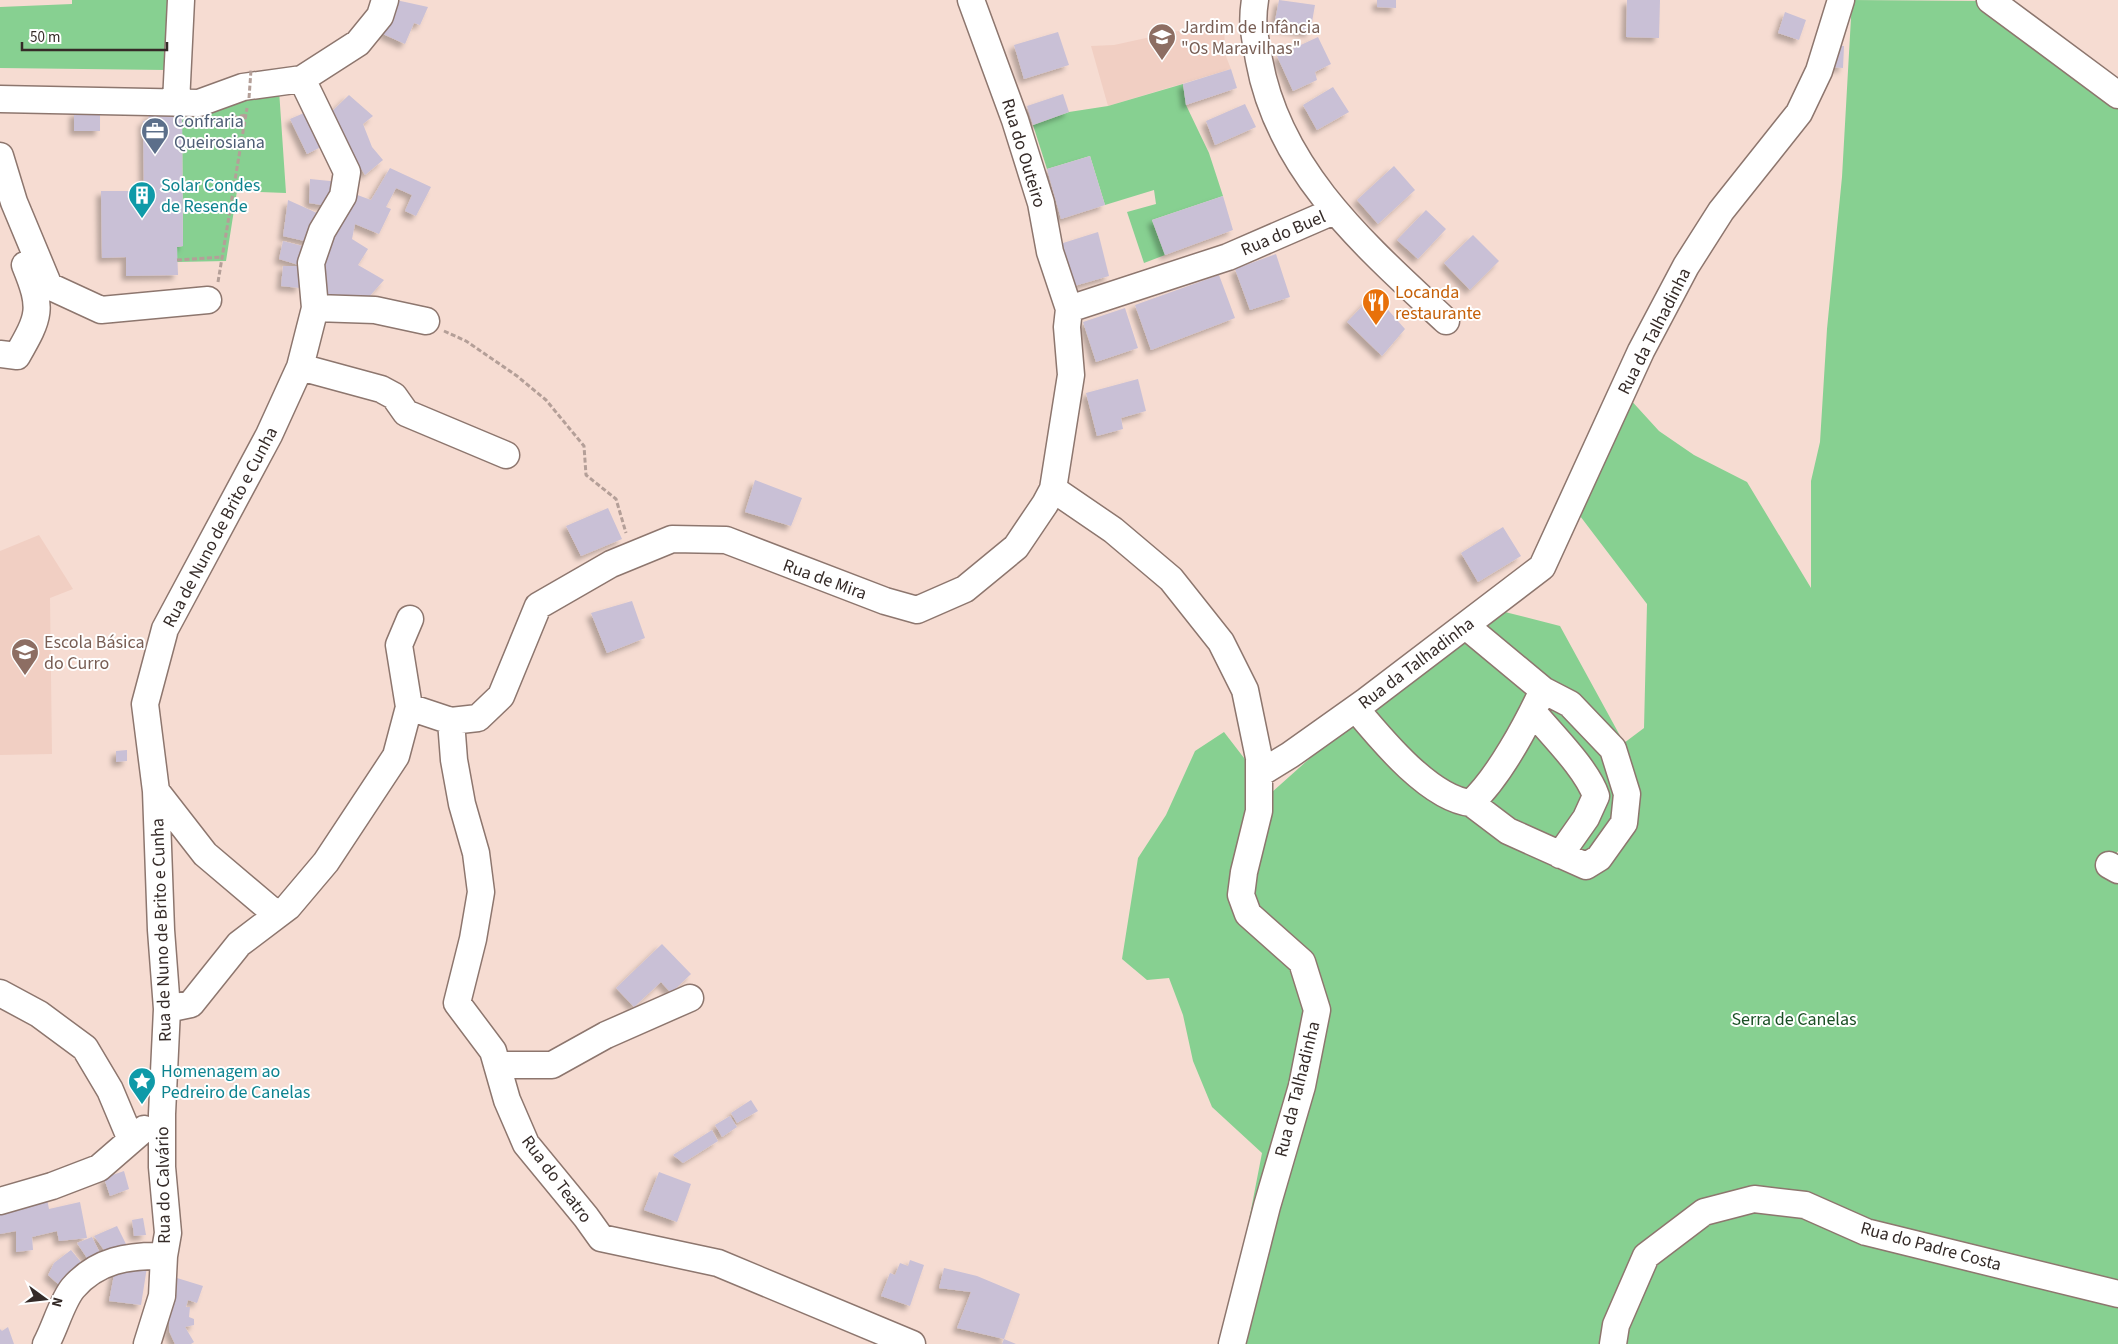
<svg xmlns="http://www.w3.org/2000/svg" width="2118" height="1344" font-family="'Source Sans 3',sans-serif">
<defs>
<filter id="shadow"><feDropShadow dx="-4.5" dy="4.5" stdDeviation="2.5" flood-color="#0004"/></filter>
</defs>
<rect width="100%" height="100%" fill="#f6dcd2"/>
<!-- built -->
<path fill="#f1cfc3" d="M 1224,21 L 1225,54 L 1231,69 L 1108,106 L 1091,46 L 1114,45 Z
M 39,535 L 73,589 L 50,598 L 52,754 L 0,755 L 0,551 Z"/>
<!-- green -->
<path fill="#87d091" d="M 72,0 L 168,0 L 166,70 L 0,68 L 0,7 L 72,4 Z
M 1852,0 L 1983,1 L 2118,101 L 2118,851 L 2116,854 L 2118,857 L 2118,1344 L 1231,1344 L 1243,1251 L 1262,1153 L 1212,1107 L 1193,1061 L 1183,1015 L 1169,978 L 1147,980 L 1122,959 L 1138,858 L 1166,815 L 1195,751 L 1224,732 L 1271,793 L 1337,734 L 1505,612 L 1560,626 L 1624,743 L 1644,728 L 1647,604 L 1577,512 L 1628,397 L 1659,431 L 1694,455 L 1747,482 L 1811,588 L 1811,481 L 1820,442 L 1827,329 L 1842,177 Z
M 1183,84 L 1186,105 L 1209,153 L 1223,196 L 1152,220 L 1165,255 L 1144,263 L 1127,212 L 1156,204 L 1154,190 L 1105,205 L 1090,156 L 1047,169 L 1033,125 L 1069,112 L 1108,106 Z
M 279,90 L 286,193 L 237,191 L 226,261 L 177,262 L 177,247 L 183,246 L 182,114 Z"/>
<!-- building -->
<path fill="#c9c0d6" filter="url(#shadow)" d="M 396,0 L 428,7 L 420,25 L 414,23 L 405,44 L 383,34 Z
M 1279,0 L 1315,5 L 1310,33 L 1274,26 Z
M 1377,0 L 1396,0 L 1396,8 L 1377,7 Z
M 1627,0 L 1660,0 L 1659,38 L 1626,37 Z
M 1785,12 L 1806,20 L 1799,40 L 1778,33 Z
M 1058,32 L 1069,65 L 1024,79 L 1014,45 Z
M 1318,37 L 1331,64 L 1315,72 L 1317,80 L 1293,91 L 1277,56 Z
M 1831,45 L 1844,46 L 1843,68 L 1830,67 Z
M 1231,69 L 1237,88 L 1186,105 L 1183,84 Z
M 1333,87 L 1349,112 L 1317,130 L 1303,105 Z
M 1063,94 L 1069,112 L 1033,125 L 1027,106 Z
M 349,95 L 373,116 L 363,124 L 372,147 L 383,160 L 365,175 L 356,160 L 324,119 Z
M 1245,104 L 1256,127 L 1215,145 L 1206,121 Z
M 74,112 L 100,112 L 100,131 L 74,131 Z
M 182,113 L 183,246 L 177,247 L 178,275 L 126,276 L 126,257 L 102,258 L 101,191 L 144,191 L 143,121 L 148,120 L 149,114 Z
M 304,113 L 321,147 L 307,154 L 290,119 Z
M 1090,156 L 1105,205 L 1061,219 L 1047,169 Z
M 1394,166 L 1415,190 L 1378,224 L 1357,200 Z
M 390,168 L 431,187 L 416,216 L 405,211 L 412,195 L 396,188 L 386,207 L 391,209 L 379,234 L 355,224 L 352,239 L 368,249 L 358,265 L 384,280 L 360,307 L 316,294 L 314,264 L 352,193 L 371,200 Z
M 310,179 L 340,182 L 334,207 L 309,203 Z
M 1223,196 L 1233,230 L 1165,255 L 1152,220 Z
M 288,200 L 326,217 L 313,243 L 283,236 Z
M 1426,210 L 1446,229 L 1418,259 L 1397,240 Z
M 1098,232 L 1109,276 L 1071,287 L 1060,244 Z
M 1473,235 L 1499,261 L 1470,290 L 1444,263 Z
M 283,241 L 310,248 L 302,266 L 279,259 Z
M 1276,254 L 1290,297 L 1250,310 L 1235,269 Z
M 283,266 L 302,266 L 300,288 L 281,286 Z
M 1219,275 L 1235,318 L 1151,350 L 1135,305 Z
M 1374,294 L 1405,329 L 1382,356 L 1347,322 Z
M 1125,308 L 1138,348 L 1096,362 L 1083,322 Z
M 1138,379 L 1146,411 L 1121,418 L 1123,429 L 1097,436 L 1086,393 Z
M 755,480 L 802,498 L 791,526 L 745,512 Z
M 608,508 L 622,539 L 581,556 L 566,526 Z
M 1503,527 L 1521,556 L 1478,582 L 1461,553 Z
M 632,601 L 645,638 L 607,653 L 591,613 Z
M 127,750 L 127,761 L 116,762 L 116,751 Z
M 662,944 L 691,974 L 671,993 L 661,982 L 634,1007 L 616,988 Z
M 751,1100 L 758,1111 L 737,1123 L 731,1113 Z
M 730,1116 L 737,1127 L 722,1137 L 715,1125 Z
M 712,1130 L 718,1141 L 683,1163 L 673,1155 Z
M 124,1171 L 129,1189 L 110,1196 L 104,1178 Z
M 659,1172 L 691,1184 L 677,1222 L 644,1210 Z
M 47,1199 L 49,1209 L 80,1202 L 87,1238 L 59,1241 L 57,1231 L 32,1237 L 33,1250 L 16,1252 L 16,1231 L 0,1234 L 0,1208 Z
M 143,1218 L 146,1235 L 134,1236 L 132,1220 Z
M 117,1226 L 128,1248 L 109,1257 L 94,1236 Z
M 92,1237 L 102,1257 L 91,1264 L 77,1243 Z
M 71,1250 L 86,1268 L 66,1291 L 48,1275 L 54,1263 Z
M 910,1260 L 924,1265 L 910,1306 L 881,1296 L 890,1273 L 895,1275 L 900,1263 L 908,1266 Z
M 116,1264 L 147,1267 L 141,1305 L 109,1301 Z
M 944,1268 L 977,1276 L 1020,1294 L 1004,1339 L 1016,1344 L 1002,1344 L 1004,1339 L 957,1328 L 971,1292 L 939,1288 Z
M 177,1278 L 203,1286 L 197,1303 L 188,1300 L 186,1307 L 190,1307 L 189,1317 L 194,1319 L 194,1325 L 185,1327 L 194,1342 L 191,1344 L 175,1344 L 169,1331 L 169,1301 Z
M 8,1327 L 14,1344 L 0,1344 L 0,1329 L 2,1331 Z"/>
<g fill="none" stroke-linecap="round" stroke-linejoin="round">
<!-- minor casing -->
<g stroke="#8d766e" stroke-width="29">
<path id="minor" d="M 1255,0 C 1251,25 1255,36 1259,60 C 1279,172 1367,247 1446,321
M 1990,0 L 2118,95
M 0,99 L 199,103 L 243,87 L 302,79 L 358,43 L 380,16 L 385,0
M 176,103 L 181,0
M 0,156 L 14,202 L 49,286 L 101,310 L 208,300
M 315,308 L 375,310 L 426,321
M 1069,309 L 1228,257 L 1334,211
M 0,354 L 17,356 C 40,316 43,309 25,265
M 300,367 L 381,389 L 394,396 L 406,413 L 506,455
M 1053,489 L 1113,530 L 1171,579 L 1221,642 L 1245,690 L 1259,758 L 1259,811 L 1244,872 L 1241,895 L 1248,914 L 1302,962 L 1317,1010 L 1302,1086 L 1267,1206 L 1232,1344
M 1466,626 L 1543,690 L 1570,704 L 1613,749 L 1627,794 L 1624,823 L 1599,858 L 1586,866 L 1508,831 L 1471,803
M 409,707 L 451,721 L 478,718 L 501,696 L 538,606 L 611,564 L 672,539 L 726,540 L 885,601 L 917,610 L 965,589 L 1016,547 L 1045,504 L 1053,489 L 1071,375 L 1067,327 L 1069,309 L 1050,252 L 1041,203 L 1015,120 L 971,0
M 1356,709 C 1381,739 1430,799 1471,803 C 1499,777 1527,724 1543,690
M 1533,712 C 1552,735 1587,769 1596,796 L 1586,818 L 1560,855
M 451,721 L 454,760 L 462,804 L 476,853 L 481,892 L 473,939 L 457,1003 L 493,1051 L 507,1100 L 526,1144 L 586,1217 L 601,1238 L 718,1263 L 912,1344
M 1259,774 L 1290,755 L 1366,701 L 1542,567 L 1641,351 L 1686,266 L 1721,211 L 1799,113 L 1819,71 L 1841,0
M 156,791 L 205,854 L 277,915
M 2109,865 L 2118,870
M 0,993 L 39,1014 L 85,1048 L 110,1090 L 131,1140
M 167,1009 L 191,1004 L 239,944 L 288,907 L 326,862 L 396,756 L 409,707 L 399,645 L 410,619
M 497,1065 L 552,1065 L 606,1035 L 690,998
M 0,1201 L 52,1186 L 99,1168 L 144,1129
M 46,1344 C 55,1328 62,1301 73,1288 C 97,1260 129,1255 164,1256
M 147,1344 L 162,1296 L 164,1256 L 168,1233 L 162,1167 L 162,1114 L 167,1009 L 161,930 L 156,791 L 145,704 L 165,629 L 269,435 L 300,367 L 315,308 L 311,263 L 322,231 L 343,196 L 347,172 L 302,79
M 1613,1344 L 1616,1325 L 1646,1256 L 1704,1212 L 1754,1199 L 1805,1205 L 1866,1232 L 2118,1294"/>
</g>
<!-- path -->
<path stroke="#b49f98" stroke-width="3" stroke-dasharray="5 2.5" stroke-linecap="butt" d="M 225,119 L 246,115
M 177,260 L 223,257
M 218,282 L 247,108
M 444,331 L 466,341 L 517,376 L 546,400 L 584,446 L 586,475 L 616,499 L 626,533"/>
<!-- minor -->
<use href="#minor" stroke="#fff" stroke-width="26"/>
<!-- path-bridge -->
<path stroke="#b49f98" stroke-width="3" stroke-dasharray="5 2.5" stroke-linecap="butt" d="M 249,98 L 251,70"/>
</g>
<!-- icons -->
<defs>
<g id="school-pin" transform="scale(1.4375)"><path d="M0 17L-7.5 6A9.5 9.5 0 1 1 7.5 6Z" fill="#8d6e63" stroke="#fff"/><path d="M0-5L7-2L0 1L-7-2ZM-4 1L0 2.5L4 1V4Q0 6-4 4Z" fill="#fff"/></g>
<g id="office-pin" transform="scale(1.4375)"><path d="M0 17L-7.5 6A9.5 9.5 0 1 1 7.5 6Z" fill="#5c6f8a" stroke="#fff"/><path d="M-6-3h4V-5.5h4V-3h4V5H-6ZM-1-4.5V-3h2v-1.5ZM-6 0V1H6V0Z" fill="#fff"/></g>
<g id="building-pin" transform="scale(1.4375)"><path d="M0 17L-7.5 6A9.5 9.5 0 1 1 7.5 6Z" fill="#0f9aa8" stroke="#fff"/><path d="M-4-6H4V6H1V3H-1V6H-4ZM-2.5-4.3h1.7v1.8h-1.7ZM.8-4.3h1.7v1.8H.8ZM-2.5-1h1.7V.8h-1.7ZM.8-1h1.7V.8H.8Z" fill="#fff"/></g>
<g id="restaurant-pin" transform="scale(1.4375)"><path d="M0 17L-7.5 6A9.5 9.5 0 1 1 7.5 6Z" fill="#e8710a" stroke="#fff"/><path d="M-5-6h1v4h1v-4h1v4h1v-4h1v5L-1.5 .5V6h-2V.5L-5-1ZM5-6V6H3V1.5H1.5Q1.5-4 5-6Z" fill="#fff"/></g>
<g id="sight-pin" transform="scale(1.4375)"><path d="M0 17L-7.5 6A9.5 9.5 0 1 1 7.5 6Z" fill="#0f9aa8" stroke="#fff"/><path d="M0-6L1.8-2.2L6-1.7L2.9 1.2L3.7 5.4L0 3.3L-3.7 5.4L-2.9 1.2L-6-1.7L-1.8-2.2Z" fill="#fff"/></g>
</defs>
<g fill-rule="evenodd">
<use href="#school-pin" x="1162" y="37"/>
<use href="#office-pin" x="155" y="131"/>
<use href="#building-pin" x="142" y="195"/>
<use href="#restaurant-pin" x="1376" y="302"/>
<use href="#school-pin" x="25" y="652"/>
<use href="#sight-pin" x="142" y="1081"/>
</g>
<g text-anchor="middle" stroke-width="4" stroke-linejoin="round" paint-order="stroke">
<!-- education labels -->
<g font-size="18" fill="#785e54" stroke="#fff" text-anchor="start">
<text x="1181" y="33">Jardim de Infância<tspan x="1181" dy="21">"Os Maravilhas"</tspan></text>
<text x="44" y="648">Escola Básica<tspan x="44" dy="21">do Curro</tspan></text>
</g>
<!-- service labels -->
<g font-size="18" fill="#4e5e75" stroke="#fff" text-anchor="start">
<text x="174" y="127">Confraria<tspan x="174" dy="21">Queirosiana</tspan></text>
</g>
<!-- street labels -->
<g font-size="18" fill="#352b28" stroke="#fff">
<text transform="translate(1024 153) rotate(73)" y="6">Rua do Outeiro</text>
<text transform="translate(1283 233) rotate(-23)" y="6">Rua do Buel</text>
<text transform="translate(1654 331) rotate(-63)" y="6">Rua da Talhadinha</text>
<text transform="translate(220 527) rotate(-62)" y="6">Rua de Nuno de Brito e Cunha</text>
<text transform="translate(825 579) rotate(20)" y="6">Rua de Mira</text>
<text transform="translate(1416 663) rotate(-37)" y="6">Rua da Talhadinha</text>
<text transform="translate(161 930) rotate(-92)" y="6">Rua de Nuno de Brito e Cunha</text>
<text transform="translate(1297 1089) rotate(-76)" y="6">Rua da Talhadinha</text>
<text transform="translate(557 1179) rotate(53)" y="6">Rua do Teatro</text>
<text transform="translate(163 1185) rotate(-91)" y="6">Rua do Calvário</text>
<text transform="translate(1931 1246) rotate(15)" y="6">Rua do Padre Costa</text>
</g>
<!-- culture labels -->
<g font-size="18" fill="#0d838f" stroke="#fff" text-anchor="start">
<text x="161" y="191">Solar Condes<tspan x="161" dy="21">de Resende</tspan></text>
<text x="161" y="1077">Homenagem ao<tspan x="161" dy="21">Pedreiro de Canelas</tspan></text>
</g>
<!-- food labels -->
<g font-size="18" fill="#c56008" stroke="#fff" text-anchor="start">
<text x="1395" y="298">Locanda<tspan x="1395" dy="21">restaurante</tspan></text>
</g>
<!-- park labels -->
<g font-size="18" fill="#1a5025" stroke="#fff">
<text x="1794" y="1025">Serra de Canelas</text>
</g>
</g>
<!-- north arrow -->
<g transform="translate(45 1299) rotate(105)" stroke="#ffffff" stroke-width="4" paint-order="stroke">
<path d="M0-4L9 19L0 12L-9 19Z" fill="#352b28"/>
<text y="-8" font-size="14" font-weight="bold" text-anchor="middle" fill="#352b28">N</text>
</g>
<!-- scale -->
<path d="M22 42v8h145v-8" fill="none" stroke="#352b28" stroke-width="2.5"/>
<text x="30" y="42" font-size="15" fill="#352b28" stroke="#ffffff" stroke-width="4" paint-order="stroke">50 m</text>
</svg>
